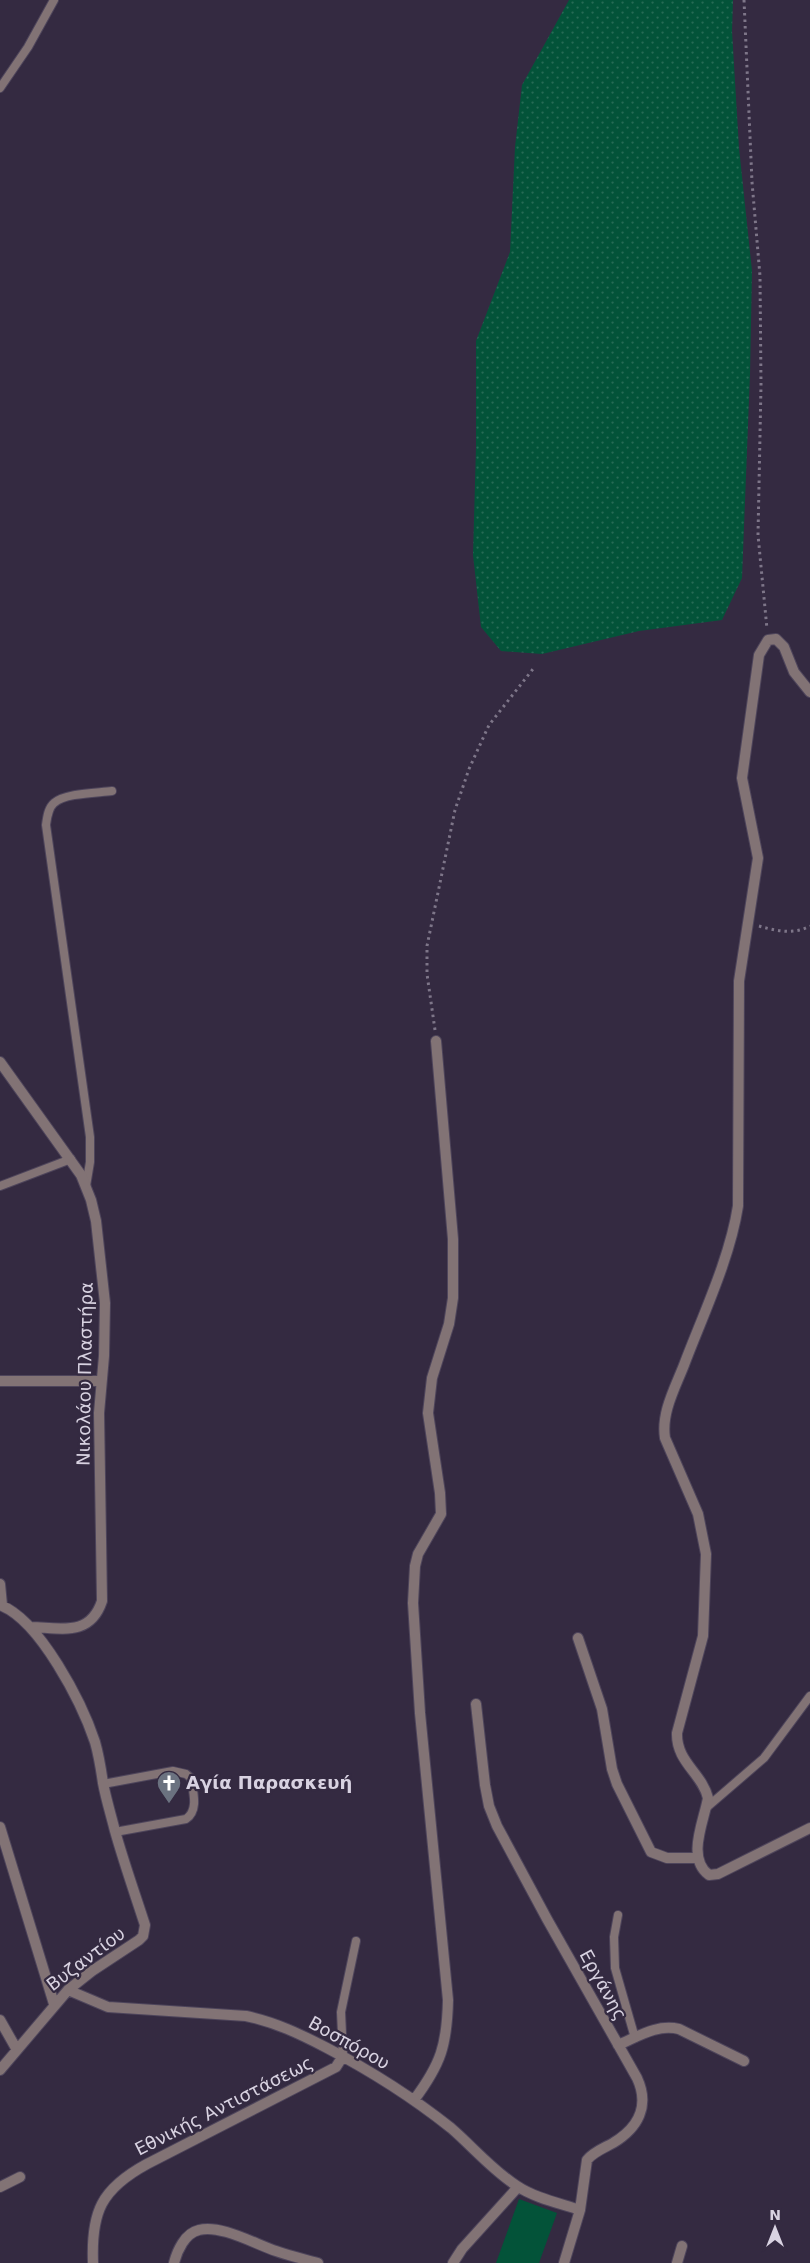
<svg xmlns="http://www.w3.org/2000/svg" width="810" height="2263" font-family="'DejaVu Sans',sans-serif">
<defs>
<pattern id="grass-dots" width="8" height="8" patternUnits="userSpaceOnUse" patternTransform="scale(1.25)"><rect width="8" height="8" fill="#035339"/><path d="M2 2h.1M6 6h.1" fill="none" stroke="#276b55" stroke-width="1.8" stroke-linecap="round"/></pattern>
</defs>
<rect width="100%" height="100%" fill="#342a41"/>
<!-- grass -->
<path fill="url(#grass-dots)" d="M 569,0 L 733,0 L 732,31 L 739,148 L 752,271 L 750,374 L 742,578 L 722,620 L 639,631 L 542,654 L 501,651 L 481,627 L 473,555 L 476,447 L 476,341 L 510,252 L 515,147 L 522,85 Z"/>
<!-- green -->
<path fill="#035339" d="M 519,2199 L 557,2213 L 539,2263 L 496,2263 Z"/>
<g fill="none" stroke-linecap="round" stroke-linejoin="round">
<!-- service casing -->
<g stroke="#4e455b" stroke-width="10">
<path id="service" d="M 0,88 L 28,47 L 54,0
M 0,1186 L 71,1159
M 86,1186 L 90,1162 L 90,1137 L 46,825 C 47,818 48,808 54,803 C 65,793 97,793 112,791
M 103,1784 L 173,1771 L 186,1774 L 191,1778 C 193,1792 199,1810 186,1819 L 115,1832
M 706,1808 L 764,1758 L 810,1696
M 618,1915 L 614,1937 L 615,1968 L 635,2038
M 343,2056 L 341,2012 L 356,1941"/>
</g>
<!-- minor casing -->
<g stroke="#4e455b" stroke-width="12">
<path id="minor" d="M 810,692 L 794,672 L 784,647 L 776,639 L 768,640 L 759,655 L 742,778 L 758,858 L 739,981 L 738,1206 C 730,1258 703,1315 684,1365 C 675,1388 661,1413 665,1438 L 698,1514 L 706,1554 L 703,1636 L 677,1733 C 676,1762 702,1773 708,1798 C 704,1821 686,1858 709,1875 L 718,1874 L 810,1828
M 0,1062 L 81,1175 L 91,1200 L 96,1221 L 105,1303 L 104,1356 L 99,1413 L 102,1601 C 90,1637 61,1628 31,1627
M 0,1381 L 101,1381
M 0,1584 L 2,1605
M 0,1605 C 40,1620 82,1703 95,1742 C 99,1756 101,1769 103,1783 C 106,1799 111,1815 115,1831 C 124,1863 135,1894 145,1925 L 143,1936 L 139,1940 L 92,1971 L 68,1990 L 0,2070
M 578,1638 L 602,1709 L 612,1769 L 617,1784 L 651,1852 L 667,1858 L 697,1858
M 476,1704 L 485,1785 L 489,1806 L 497,1826 L 547,1919 L 637,2078 C 650,2106 638,2128 613,2143 C 604,2148 593,2152 587,2160 L 580,2210 L 564,2263
M 0,1827 L 54,2004
M 68,1990 L 108,2007 L 246,2016 C 275,2022 300,2034 327,2048 C 371,2071 412,2097 451,2128 C 473,2147 492,2170 517,2186 C 535,2198 559,2203 580,2210
M 0,2020 L 17,2050
M 618,2045 C 639,2036 657,2024 679,2029 L 744,2061
M 414,2100 C 441,2064 447,2045 448,2000 L 420,1713 L 413,1603 L 415,1566 L 418,1554 L 441,1514 L 440,1493 L 428,1413 L 432,1378 L 449,1324 L 453,1298 L 453,1239 L 436,1041
M 0,2187 L 20,2177
M 93,2263 C 91,2212 101,2189 147,2164 L 336,2067 L 343,2056
M 174,2263 C 177,2251 185,2233 199,2230 C 220,2224 255,2244 276,2251 C 290,2256 304,2259 318,2263
M 453,2263 L 462,2249 L 518,2187
M 677,2263 L 682,2246"/>
</g>
<!-- path -->
<path stroke="#7e7689" stroke-width="3" stroke-dasharray="2.5 4" stroke-linecap="butt" d="M 744,0 L 752,182 L 760,276 L 761,385 L 758,535 L 767,629
M 759,926 C 776,931 794,935 810,926
M 435,1030 L 427,974 L 427,946 L 455,810 L 469,769 L 489,725 L 533,669"/>
<!-- service -->
<use href="#service" stroke="#827375" stroke-width="8"/>
<!-- minor -->
<use href="#minor" stroke="#827375" stroke-width="10"/>
</g>
<!-- icons -->
<defs>
<g id="church-pin" transform="scale(1.25)"><path d="M0 17L-7.5 6A9.5 9.5 0 1 1 7.5 6Z" fill="#6b7280" stroke="#342a41"/><path d="M-1.2-6h2.4v3.5h3.3v2.4h-3.3V6h-2.4V-.1h-3.3v-2.4h3.3Z" fill="#fff"/></g>
</defs>
<g fill-rule="evenodd">
<use href="#church-pin" x="169" y="1783"/>
</g>
<g text-anchor="middle" stroke-width="4.5" stroke-linejoin="round" paint-order="stroke">
<!-- street labels -->
<g font-size="18" fill="#d8d2e1" stroke="#342a41">
<text transform="translate(85 1374) rotate(-89)" y="6">Νικολάου Πλαστήρα</text>
<text transform="translate(86 1959) rotate(-37)" y="6">Βυζαντίου</text>
<text transform="translate(603 1985) rotate(61)" y="6">Εργάνης</text>
<text transform="translate(349 2043) rotate(29)" y="6">Βοσπόρου</text>
<text transform="translate(224 2106) rotate(-27)" y="6">Εθνικής Αντιστάσεως</text>
</g>
<!-- poi labels -->
<g font-size="18" font-weight="bold" fill="#d8d2e1" stroke="#342a41" text-anchor="start">
<text x="186" y="1789">Αγία Παρασκευή</text>
</g>
</g>
<!-- north arrow -->
<g transform="translate(775 2228)" stroke="#342a41" stroke-width="4" paint-order="stroke">
<path d="M0-4L9 19L0 12L-9 19Z" fill="#d8d2e1"/>
<text y="-8" font-size="14" font-weight="bold" text-anchor="middle" fill="#d8d2e1">N</text>
</g>
</svg>
